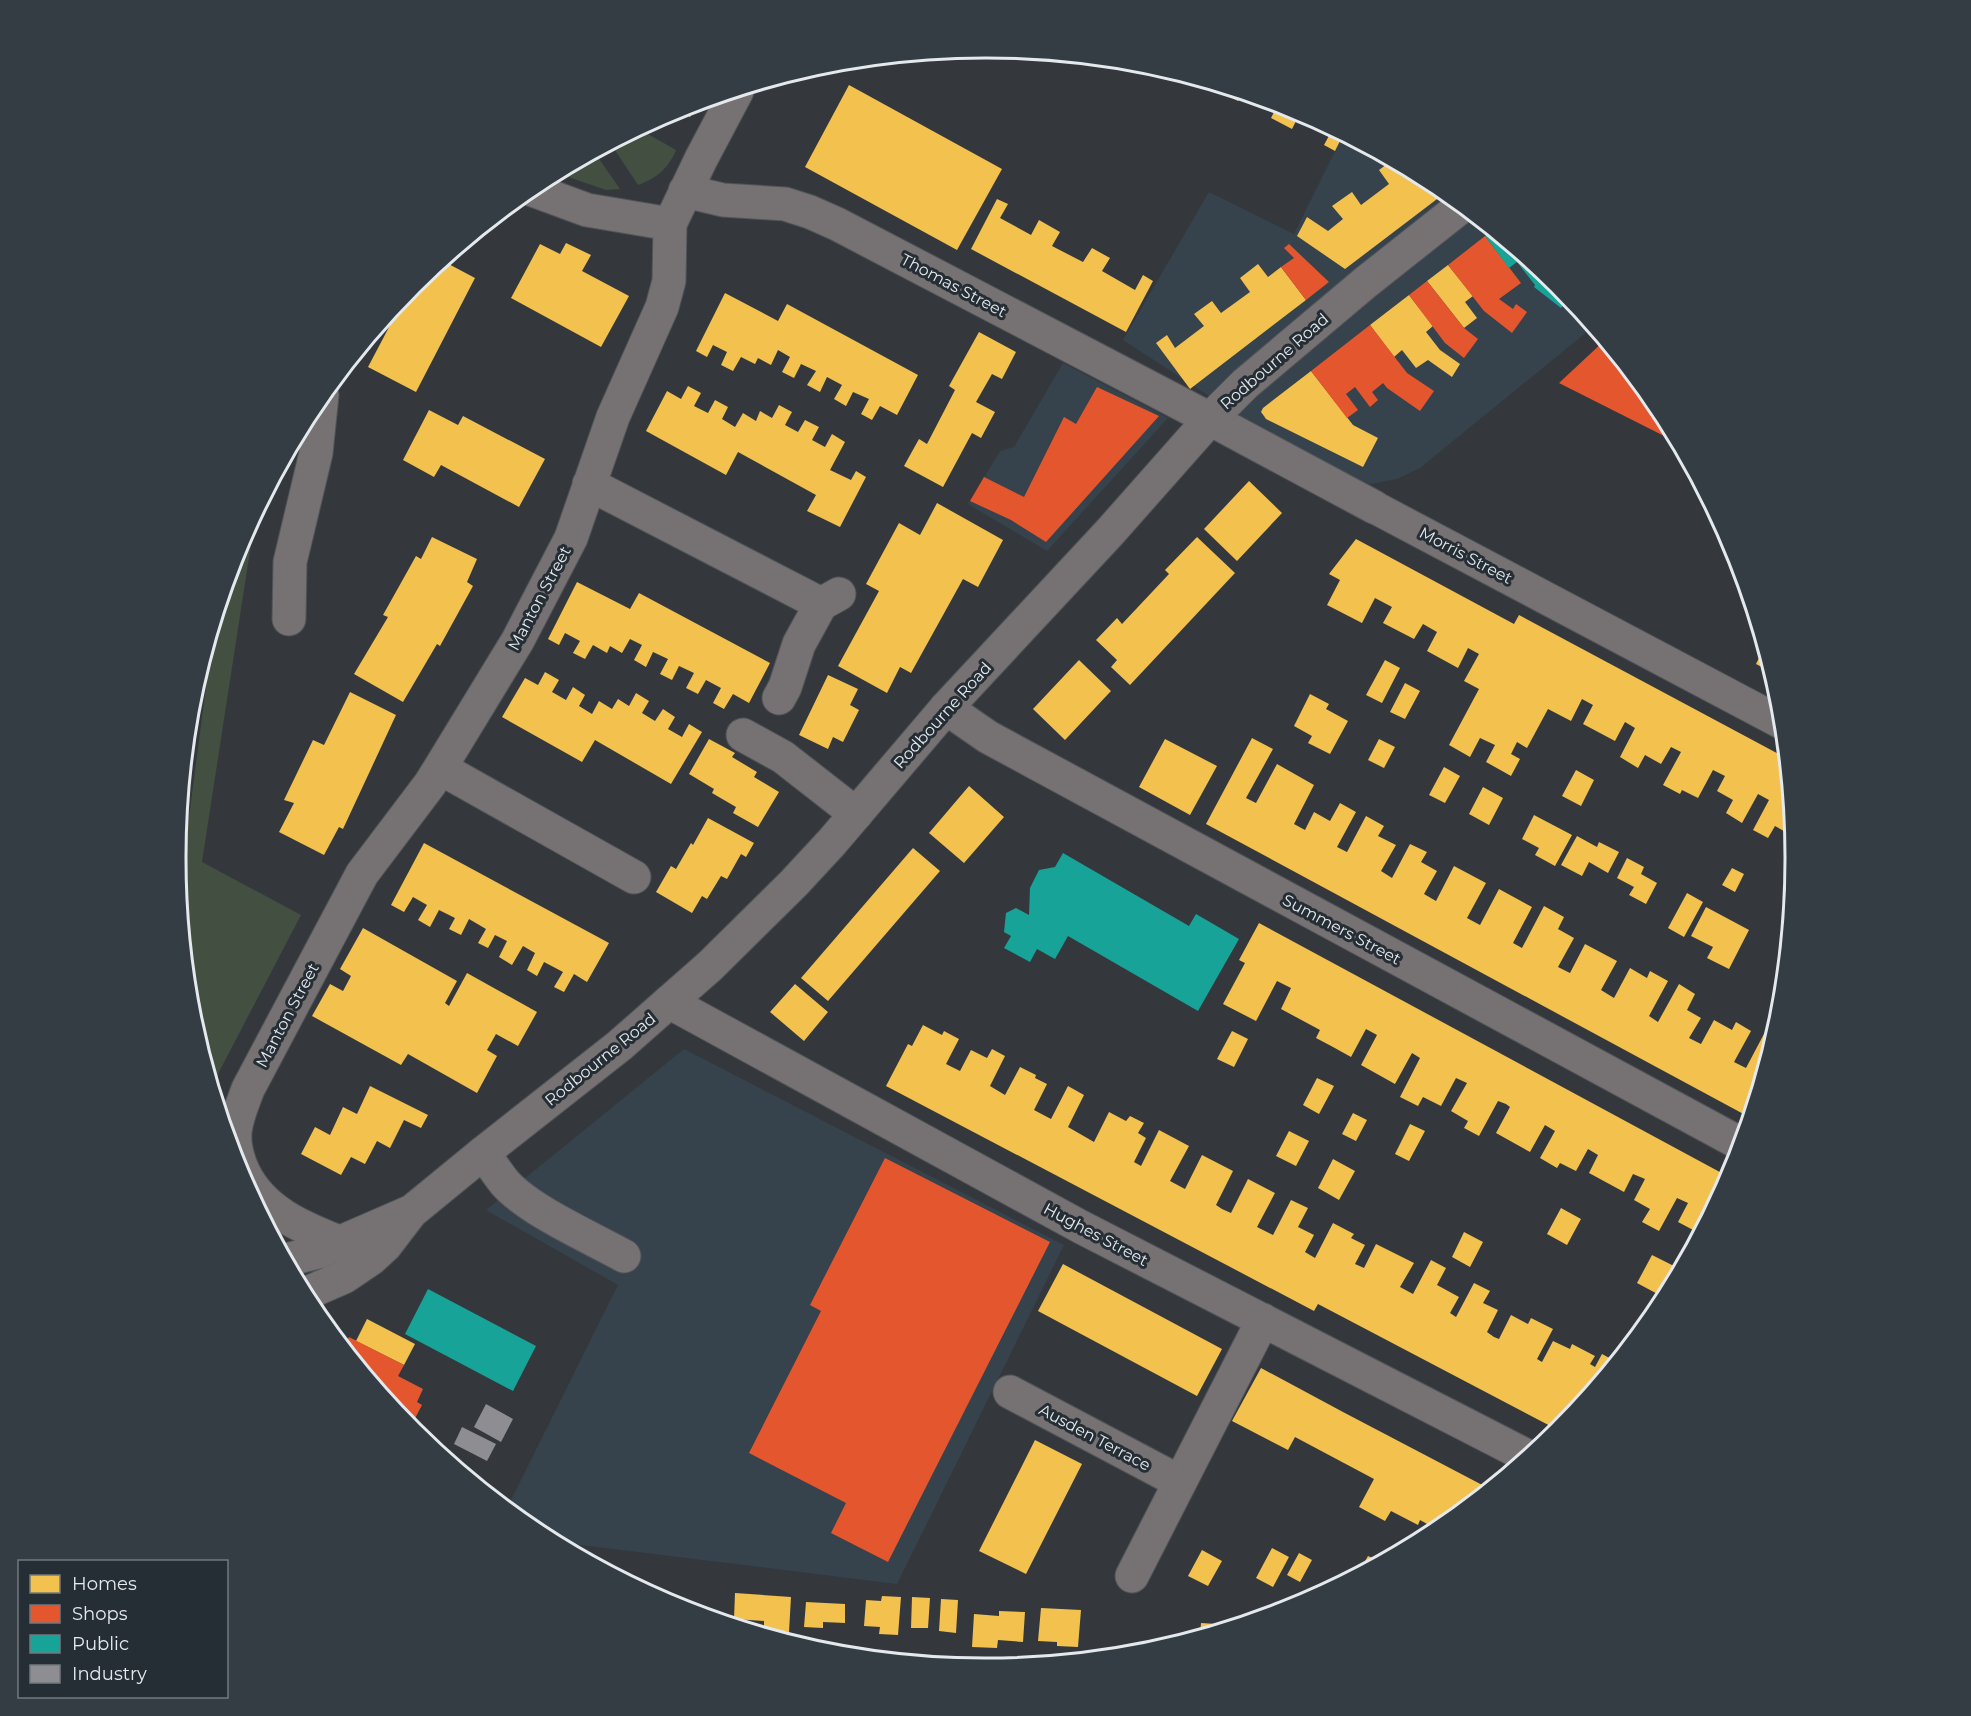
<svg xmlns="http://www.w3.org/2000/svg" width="1971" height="1716" font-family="Montserrat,sans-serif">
<rect width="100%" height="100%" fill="#34383c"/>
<!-- built -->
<path fill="#36424c" d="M 1343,135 L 1436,185 L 1558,285 L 1593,327 L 1420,468 L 1397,479 L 1371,484 L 1353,480 L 1252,424 L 1123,340 L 1209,192 L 1294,234 Z
M 1063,363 L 1168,418 L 1047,551 L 968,504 L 1000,451 L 1014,447 Z
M 684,1049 L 1064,1245 L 897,1584 L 556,1542 L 535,1531 L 507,1508 L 618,1285 L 486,1210 Z"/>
<!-- green -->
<path fill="#424f41" d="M 639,129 L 676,150 C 668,169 657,178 638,185 L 611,144 Z
M 595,153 L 620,189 L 606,190 L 557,173 Z
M 256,512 L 202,862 L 301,915 L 219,1072 L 214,1092 L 191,1016 L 179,894 L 214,625 L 237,548 Z"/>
<!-- homes -->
<path fill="#f2c14e" d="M 849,85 L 1002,169 L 957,250 L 805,167 Z
M 1219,87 L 1242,94 L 1238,101 L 1217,90 Z
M 698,103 L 690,117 L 677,109 L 690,105 Z
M 1278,104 L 1296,110 L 1343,135 L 1335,151 L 1324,145 L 1331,132 L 1299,115 L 1292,129 L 1271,118 Z
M 1391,161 L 1436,185 L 1445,193 L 1345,269 L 1297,236 L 1307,217 L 1328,231 L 1343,219 L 1332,206 L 1352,192 L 1361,205 L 1389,184 L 1379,170 Z
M 997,199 L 1008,204 L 1000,218 L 1031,235 L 1039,220 L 1060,232 L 1052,246 L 1083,262 L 1092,248 L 1110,258 L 1102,271 L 1135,290 L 1143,275 L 1153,281 L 1126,332 L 971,249 Z
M 566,243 L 591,255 L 582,271 L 629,296 L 601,347 L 511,298 L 540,244 L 560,254 Z
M 443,261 L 475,278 L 416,392 L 368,367 L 407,293 L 413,285 Z
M 1258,264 L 1268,277 L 1281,267 L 1306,300 L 1190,389 L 1156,343 L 1167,335 L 1175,348 L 1204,326 L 1194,314 L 1212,301 L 1221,313 L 1250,292 L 1240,278 Z
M 1448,265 L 1473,296 L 1465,302 L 1477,318 L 1464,328 L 1427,281 Z
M 725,293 L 778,321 L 787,304 L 918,375 L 897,415 L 880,406 L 872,420 L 861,414 L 869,399 L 853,392 L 846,406 L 834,399 L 842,385 L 827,377 L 820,392 L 807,385 L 816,371 L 801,364 L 794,378 L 782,372 L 790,357 L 778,350 L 771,365 L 758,358 L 755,364 L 741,357 L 733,371 L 721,365 L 727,352 L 713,345 L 707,357 L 696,351 Z
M 1409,295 L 1433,326 L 1426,332 L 1440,350 L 1460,364 L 1452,377 L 1428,360 L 1416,368 L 1402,350 L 1394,357 L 1370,325 Z
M 979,332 L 1016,352 L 1002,379 L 992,374 L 976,402 L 995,412 L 981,438 L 972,433 L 943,487 L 904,466 L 919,439 L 927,444 L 955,390 L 949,386 Z
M 1311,371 L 1353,425 L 1378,438 L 1363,467 L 1266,419 L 1264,416 L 1261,412 L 1263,408 Z
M 688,386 L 701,393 L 694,406 L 708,413 L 715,400 L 728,407 L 722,419 L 735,427 L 743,413 L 756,421 L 760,411 L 772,418 L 779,405 L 792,412 L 785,425 L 798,432 L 805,420 L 819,427 L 812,440 L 825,447 L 832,434 L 845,442 L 830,470 L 851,480 L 856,471 L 866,477 L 840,527 L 807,511 L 816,495 L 738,452 L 726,475 L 646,431 L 667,391 L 681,399 Z
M 429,410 L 458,425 L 463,416 L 545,459 L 519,507 L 441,465 L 434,477 L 403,460 Z
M 1249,481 L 1282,513 L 1237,561 L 1204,529 Z
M 937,503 L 1003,540 L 978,587 L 963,579 L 911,673 L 900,667 L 887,693 L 838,666 L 879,591 L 866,584 L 899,523 L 920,535 Z
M 432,537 L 477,559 L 467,582 L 473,586 L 440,646 L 437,644 L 403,702 L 354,674 L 388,617 L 383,615 L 416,556 L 421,559 Z
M 1197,537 L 1235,573 L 1130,685 L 1111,667 L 1117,660 L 1096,640 L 1117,618 L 1122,624 L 1169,574 L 1165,570 Z
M 1356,539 L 1514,624 L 1519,615 L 1786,758 L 1793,832 L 1791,835 L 1775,826 L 1768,838 L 1753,830 L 1769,800 L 1758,794 L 1742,823 L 1726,813 L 1733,800 L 1717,791 L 1725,776 L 1713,770 L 1698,798 L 1682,790 L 1680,794 L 1663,785 L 1681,752 L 1671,747 L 1661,764 L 1645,755 L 1638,768 L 1620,757 L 1635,728 L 1625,722 L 1615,741 L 1583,724 L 1593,705 L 1582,699 L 1571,721 L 1548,709 L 1527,748 L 1517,742 L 1511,754 L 1520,759 L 1511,776 L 1486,762 L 1495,745 L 1480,738 L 1470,757 L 1449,745 L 1479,689 L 1464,681 L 1479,654 L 1468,648 L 1458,668 L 1427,651 L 1437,632 L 1423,624 L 1414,639 L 1383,623 L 1392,607 L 1375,598 L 1362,623 L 1327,605 L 1340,580 L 1329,574 Z
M 577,582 L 630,609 L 639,593 L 770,663 L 749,703 L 733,694 L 724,709 L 713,703 L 721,688 L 706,680 L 698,694 L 686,688 L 694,673 L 679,666 L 672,680 L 660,674 L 668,659 L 653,652 L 646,667 L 634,660 L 642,645 L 630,639 L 622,653 L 610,646 L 607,653 L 593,645 L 585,659 L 573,653 L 580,641 L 565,633 L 559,645 L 548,639 Z
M 1764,648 L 1767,659 L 1771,672 L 1756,664 Z
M 1079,660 L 1111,691 L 1065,740 L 1033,709 Z
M 1385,660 L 1400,668 L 1382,703 L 1366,695 Z
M 545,672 L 559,680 L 552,692 L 566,700 L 573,687 L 585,695 L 579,706 L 592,714 L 599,701 L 612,709 L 618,699 L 629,706 L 636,693 L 649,701 L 642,713 L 655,721 L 663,709 L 675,717 L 668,729 L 682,737 L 689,724 L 702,732 L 671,784 L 595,740 L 582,762 L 502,717 L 525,678 L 538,685 Z
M 828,675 L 858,689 L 850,705 L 859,710 L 843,742 L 833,737 L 828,749 L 799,735 Z
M 1405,683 L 1420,691 L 1405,719 L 1390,712 Z
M 350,692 L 396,715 L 343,829 L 339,827 L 324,855 L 279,832 L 294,803 L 284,800 L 313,740 L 324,745 Z
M 1310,694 L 1329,704 L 1326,709 L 1348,721 L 1330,754 L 1308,743 L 1312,736 L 1294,726 Z
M 1252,738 L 1273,749 L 1246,798 L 1256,803 L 1277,764 L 1314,785 L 1294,824 L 1305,830 L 1314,812 L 1330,821 L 1340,803 L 1356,812 L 1337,847 L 1347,852 L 1366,816 L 1384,826 L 1378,836 L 1396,845 L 1381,871 L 1392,878 L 1410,844 L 1427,852 L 1421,862 L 1437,871 L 1424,894 L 1436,901 L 1454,866 L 1486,883 L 1467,918 L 1480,925 L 1499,889 L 1532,907 L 1513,943 L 1522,948 L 1544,906 L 1564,917 L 1558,929 L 1574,938 L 1558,967 L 1570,973 L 1585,944 L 1617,961 L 1601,990 L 1614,998 L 1630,968 L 1647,978 L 1650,971 L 1668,981 L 1649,1016 L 1658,1022 L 1679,984 L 1695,994 L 1687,1010 L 1701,1018 L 1689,1038 L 1701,1044 L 1714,1020 L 1732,1030 L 1736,1022 L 1751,1031 L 1734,1062 L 1746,1068 L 1765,1032 L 1774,1036 L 1749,1117 L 1206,824 Z
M 709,739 L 735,753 L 732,757 L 757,772 L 754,777 L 779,792 L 758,827 L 733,813 L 736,807 L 712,793 L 714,789 L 689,774 Z
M 1165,739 L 1217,766 L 1190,815 L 1139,787 Z
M 1379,739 L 1395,747 L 1384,768 L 1368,760 Z
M 1444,767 L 1460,776 L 1445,803 L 1429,795 Z
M 1576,770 L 1594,780 L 1581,806 L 1562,796 Z
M 969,786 L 1004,817 L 964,863 L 929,833 Z
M 1483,787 L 1503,798 L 1489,825 L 1469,814 Z
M 1534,815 L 1572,835 L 1555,866 L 1535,855 L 1539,848 L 1522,839 Z
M 708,818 L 754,843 L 746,857 L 741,854 L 727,879 L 721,876 L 707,899 L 702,896 L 692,913 L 656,892 L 671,866 L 676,869 L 691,843 L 693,845 Z
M 1577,836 L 1597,847 L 1599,842 L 1619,852 L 1608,873 L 1589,862 L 1582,876 L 1561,865 Z
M 424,843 L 609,943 L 587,982 L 574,974 L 564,992 L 554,987 L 563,972 L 544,962 L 537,976 L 527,970 L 535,953 L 523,946 L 512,965 L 499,957 L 507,941 L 495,935 L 488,948 L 478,943 L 486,929 L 469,919 L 461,935 L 449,929 L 455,918 L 439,910 L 430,927 L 418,920 L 427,905 L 413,897 L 404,912 L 391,905 Z
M 913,848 L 940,871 L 828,1001 L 801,978 Z
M 1627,858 L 1644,867 L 1641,874 L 1657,883 L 1646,904 L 1629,895 L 1634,887 L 1617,878 Z
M 1732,868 L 1744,874 L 1735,892 L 1722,885 Z
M 1687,893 L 1703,902 L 1684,937 L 1668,928 Z
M 1792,894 L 1790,912 L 1790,913 L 1784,910 Z
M 1706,907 L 1749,930 L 1729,969 L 1707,958 L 1713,947 L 1691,936 Z
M 1259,923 L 1729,1177 L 1695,1241 L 1691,1239 L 1695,1231 L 1678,1222 L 1688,1203 L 1677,1198 L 1659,1231 L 1642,1222 L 1650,1209 L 1634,1200 L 1645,1179 L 1633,1174 L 1624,1192 L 1589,1173 L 1598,1155 L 1588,1149 L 1576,1171 L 1560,1163 L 1557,1168 L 1540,1158 L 1555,1131 L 1545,1125 L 1530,1152 L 1496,1133 L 1510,1107 L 1506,1104 L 1498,1101 L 1479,1136 L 1464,1128 L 1468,1121 L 1451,1111 L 1467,1083 L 1456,1078 L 1441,1106 L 1423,1097 L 1418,1106 L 1400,1097 L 1420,1058 L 1412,1053 L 1395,1084 L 1361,1065 L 1377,1035 L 1366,1029 L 1351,1057 L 1333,1047 L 1316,1038 L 1320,1030 L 1281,1009 L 1291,988 L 1277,981 L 1256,1021 L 1223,1004 L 1245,963 L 1239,960 Z
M 363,928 L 457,981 L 445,1003 L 449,1006 L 467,973 L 537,1012 L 518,1046 L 496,1034 L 487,1050 L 497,1056 L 477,1093 L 408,1054 L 401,1065 L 312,1016 L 330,984 L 343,991 L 351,976 L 340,969 Z
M 1784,972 L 1782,997 L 1773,993 Z
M 795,984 L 828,1012 L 804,1041 L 770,1012 Z
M 923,1025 L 942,1035 L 944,1031 L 959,1039 L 946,1064 L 960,1071 L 971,1050 L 987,1058 L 992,1049 L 1005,1056 L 990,1086 L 1005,1095 L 1020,1067 L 1036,1075 L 1035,1078 L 1047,1084 L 1034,1110 L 1051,1119 L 1068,1086 L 1084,1095 L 1068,1127 L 1094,1142 L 1109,1112 L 1126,1121 L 1130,1116 L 1144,1123 L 1138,1133 L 1146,1138 L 1134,1162 L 1141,1166 L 1159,1130 L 1189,1146 L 1170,1181 L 1185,1189 L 1202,1155 L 1233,1171 L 1216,1205 L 1222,1209 L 1231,1213 L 1248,1179 L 1275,1193 L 1257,1227 L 1273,1235 L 1291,1200 L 1308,1208 L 1298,1227 L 1314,1235 L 1305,1252 L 1315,1258 L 1333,1223 L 1354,1234 L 1351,1238 L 1365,1245 L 1355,1264 L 1364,1268 L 1376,1244 L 1414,1263 L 1400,1287 L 1413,1294 L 1431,1260 L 1446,1268 L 1437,1285 L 1459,1297 L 1450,1313 L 1456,1317 L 1474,1283 L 1490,1291 L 1483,1303 L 1498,1310 L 1487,1332 L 1494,1337 L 1499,1339 L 1511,1315 L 1528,1324 L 1531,1318 L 1553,1329 L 1537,1359 L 1542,1362 L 1553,1341 L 1570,1349 L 1572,1344 L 1595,1356 L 1590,1364 L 1595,1367 L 1602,1354 L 1615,1361 L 1558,1430 L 1318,1304 L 1314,1311 L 886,1086 L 908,1044 L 912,1046 Z
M 1232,1031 L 1248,1039 L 1234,1067 L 1217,1059 Z
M 1317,1078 L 1334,1086 L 1319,1114 L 1303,1105 Z
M 370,1086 L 428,1115 L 421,1128 L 404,1120 L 390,1148 L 377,1141 L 365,1164 L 351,1157 L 341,1175 L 301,1154 L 315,1127 L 330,1135 L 343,1107 L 357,1114 Z
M 1353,1113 L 1367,1120 L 1356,1141 L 1342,1134 Z
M 1410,1124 L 1425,1131 L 1409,1161 L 1395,1154 Z
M 1289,1131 L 1309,1141 L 1296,1166 L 1276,1156 Z
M 1333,1159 L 1355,1171 L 1339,1200 L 1318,1188 Z
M 1561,1208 L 1581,1219 L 1567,1245 L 1547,1234 Z
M 1464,1232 L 1483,1242 L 1470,1267 L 1452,1257 Z
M 1652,1255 L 1680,1269 L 1665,1298 L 1637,1283 Z
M 1063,1264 L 1222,1349 L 1197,1396 L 1038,1311 Z
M 367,1319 L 415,1344 L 404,1365 L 356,1341 Z
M 1261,1368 L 1343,1412 L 1488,1488 L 1438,1530 L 1420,1520 L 1418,1525 L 1391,1511 L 1385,1521 L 1359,1507 L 1374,1479 L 1295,1437 L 1288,1450 L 1232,1421 Z
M 1035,1440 L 1082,1464 L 1026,1574 L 979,1551 Z
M 1272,1548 L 1289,1557 L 1273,1587 L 1256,1578 Z
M 1202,1550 L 1222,1561 L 1208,1586 L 1188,1576 Z
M 1299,1553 L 1312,1560 L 1300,1582 L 1287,1575 Z
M 1368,1556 L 1379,1561 L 1359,1572 Z
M 735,1593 L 791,1597 L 789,1632 L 764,1630 L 764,1621 L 734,1619 Z
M 882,1596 L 901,1597 L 898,1635 L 879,1634 L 880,1627 L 864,1626 L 866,1600 L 881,1601 Z
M 912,1597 L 930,1598 L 928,1628 L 911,1628 Z
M 941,1599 L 958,1600 L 956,1633 L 939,1631 Z
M 806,1602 L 845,1604 L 845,1623 L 823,1622 L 823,1628 L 804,1627 Z
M 1041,1608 L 1081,1610 L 1078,1647 L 1057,1646 L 1057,1642 L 1038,1641 Z
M 999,1611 L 1025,1612 L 1023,1642 L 998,1640 L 997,1648 L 972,1647 L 974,1614 L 999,1616 Z
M 1201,1623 L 1217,1624 L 1217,1630 L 1200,1635 Z"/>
<!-- shops -->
<path fill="#e4572e" d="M 1485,236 L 1521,283 L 1499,299 L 1513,309 L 1516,304 L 1527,312 L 1512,333 L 1484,311 L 1448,265 Z
M 1289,244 L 1329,282 L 1306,300 L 1281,267 L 1294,258 L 1284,248 Z
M 1427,281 L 1464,328 L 1478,339 L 1464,358 L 1445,343 L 1409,295 Z
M 1370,325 L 1407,373 L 1434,391 L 1420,411 L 1387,388 L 1383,383 L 1372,392 L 1378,400 L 1370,407 L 1355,387 L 1346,394 L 1358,410 L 1347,418 L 1311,371 Z
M 1604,341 L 1659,408 L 1678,443 L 1559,383 Z
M 1097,387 L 1159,416 L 1046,542 L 1011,520 L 970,501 L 984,477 L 1024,497 L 1064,417 L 1076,424 Z
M 885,1158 L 1050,1242 L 888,1562 L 831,1533 L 846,1503 L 749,1453 L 821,1311 L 810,1305 Z
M 349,1337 L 404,1365 L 398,1376 L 423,1389 L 417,1402 L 422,1405 L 411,1426 L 407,1424 L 344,1347 Z"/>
<!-- public -->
<path fill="#17a398" d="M 1492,231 L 1558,285 L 1569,298 L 1561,308 L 1534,287 L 1535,285 L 1517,262 L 1509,268 L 1485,236 Z
M 1063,853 L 1189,926 L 1196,914 L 1239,939 L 1198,1011 L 1068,936 L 1055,959 L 1037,949 L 1030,962 L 1004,948 L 1011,936 L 1004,932 L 1006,913 L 1016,908 L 1029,915 L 1030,888 L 1039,870 L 1055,867 Z
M 428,1289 L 536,1346 L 513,1391 L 405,1334 Z"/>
<!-- industry -->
<path fill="#8d8d92" d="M 486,1404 L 513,1419 L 501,1442 L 474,1427 Z
M 462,1427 L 496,1444 L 487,1461 L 454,1444 Z"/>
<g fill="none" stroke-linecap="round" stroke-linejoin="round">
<!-- pedestrian casing -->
<g stroke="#515458" stroke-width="34">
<path id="pedestrian" d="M 1374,507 L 1782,723"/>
</g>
<!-- minor casing -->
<g stroke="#515458" stroke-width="35">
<path id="minor" d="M 530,189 L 587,210 L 670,224
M 685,191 L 723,200 L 785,204 L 810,212 L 837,224 L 1210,419 L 1374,507
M 589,484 L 821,604
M 289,619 L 290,562 L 316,453 L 322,395
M 779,698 L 785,687 L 799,644 L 821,604 L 839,594
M 946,708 L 988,737 L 1741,1144
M 743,735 L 783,757 L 856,814
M 440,768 L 634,877
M 669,1002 L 1081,1227 L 1527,1456
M 483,1153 C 490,1162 497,1173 505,1183 C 530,1211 590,1237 624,1256
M 339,1242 C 301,1227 263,1211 244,1173 C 238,1160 234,1147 235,1133 C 236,1118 243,1103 248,1089 L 362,874 L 430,784 L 440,768 L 518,640 L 571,538 L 613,417 L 662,307 L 669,281 L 670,224 L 701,159 L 737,91
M 1010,1392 L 1180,1482
M 1132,1576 L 1263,1320"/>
</g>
<!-- tertiary casing -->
<g stroke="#515458" stroke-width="35">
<path id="tertiary" d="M 286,1260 L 318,1252 L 410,1212
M 305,1294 L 344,1277 L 372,1258 L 385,1246 L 411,1212 L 483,1153 L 619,1046 L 710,966 L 794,883 L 832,842 L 946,708 L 1110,532 L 1210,419 L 1245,384 L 1366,282 L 1462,206"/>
</g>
<!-- pedestrian -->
<use href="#pedestrian" stroke="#767172" stroke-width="32"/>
<!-- minor -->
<use href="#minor" stroke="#767172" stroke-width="33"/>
<!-- tertiary -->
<use href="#tertiary" stroke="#767172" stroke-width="33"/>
</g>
<g text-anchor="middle" stroke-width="6" stroke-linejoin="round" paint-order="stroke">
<!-- street labels -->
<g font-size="16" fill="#e4e9ee" stroke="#262e35">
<text transform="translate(954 285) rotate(28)" y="6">Thomas Street</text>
<text transform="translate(1274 361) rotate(-41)" y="6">Rodbourne Road</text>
<text transform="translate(1466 555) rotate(28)" y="6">Morris Street</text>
<text transform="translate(539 598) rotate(-62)" y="6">Manton Street</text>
<text transform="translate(942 715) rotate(-48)" y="6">Rodbourne Road</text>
<text transform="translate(1342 929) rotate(28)" y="6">Summers Street</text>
<text transform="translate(287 1015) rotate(-62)" y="6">Manton Street</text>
<text transform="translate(600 1059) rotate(-39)" y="6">Rodbourne Road</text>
<text transform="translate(1096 1234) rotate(28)" y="6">Hughes Street</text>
<text transform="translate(1095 1437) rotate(28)" y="6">Ausden Terrace</text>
</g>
</g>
<!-- crop -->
<path d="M0 0H1971V1716H0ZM985 58H986A799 799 0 0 1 1785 857V859A799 799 0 0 1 986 1658H985A799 799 0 0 1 186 859V857A799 799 0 0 1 985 58Z" fill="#353d44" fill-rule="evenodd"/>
<path fill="none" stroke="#e4e9ee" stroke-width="3" d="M985 58H986A799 799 0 0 1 1785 857V859A799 799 0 0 1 986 1658H985A799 799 0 0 1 186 859V857A799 799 0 0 1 985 58Z"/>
<!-- legend -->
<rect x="18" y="1560" width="210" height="138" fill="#262e35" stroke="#72797f" stroke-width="1.5"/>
<rect x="30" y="1575" width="30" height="18" fill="#f2c14e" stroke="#72797f" stroke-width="1.5"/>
<text x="72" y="1590" font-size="18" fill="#e4e9ee">Homes</text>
<rect x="30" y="1605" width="30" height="18" fill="#e4572e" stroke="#72797f" stroke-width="1.5"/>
<text x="72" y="1620" font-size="18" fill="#e4e9ee">Shops</text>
<rect x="30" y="1635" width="30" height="18" fill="#17a398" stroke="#72797f" stroke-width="1.5"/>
<text x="72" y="1650" font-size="18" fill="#e4e9ee">Public</text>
<rect x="30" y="1665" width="30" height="18" fill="#8d8d92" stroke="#72797f" stroke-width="1.5"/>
<text x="72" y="1680" font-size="18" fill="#e4e9ee">Industry</text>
</svg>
